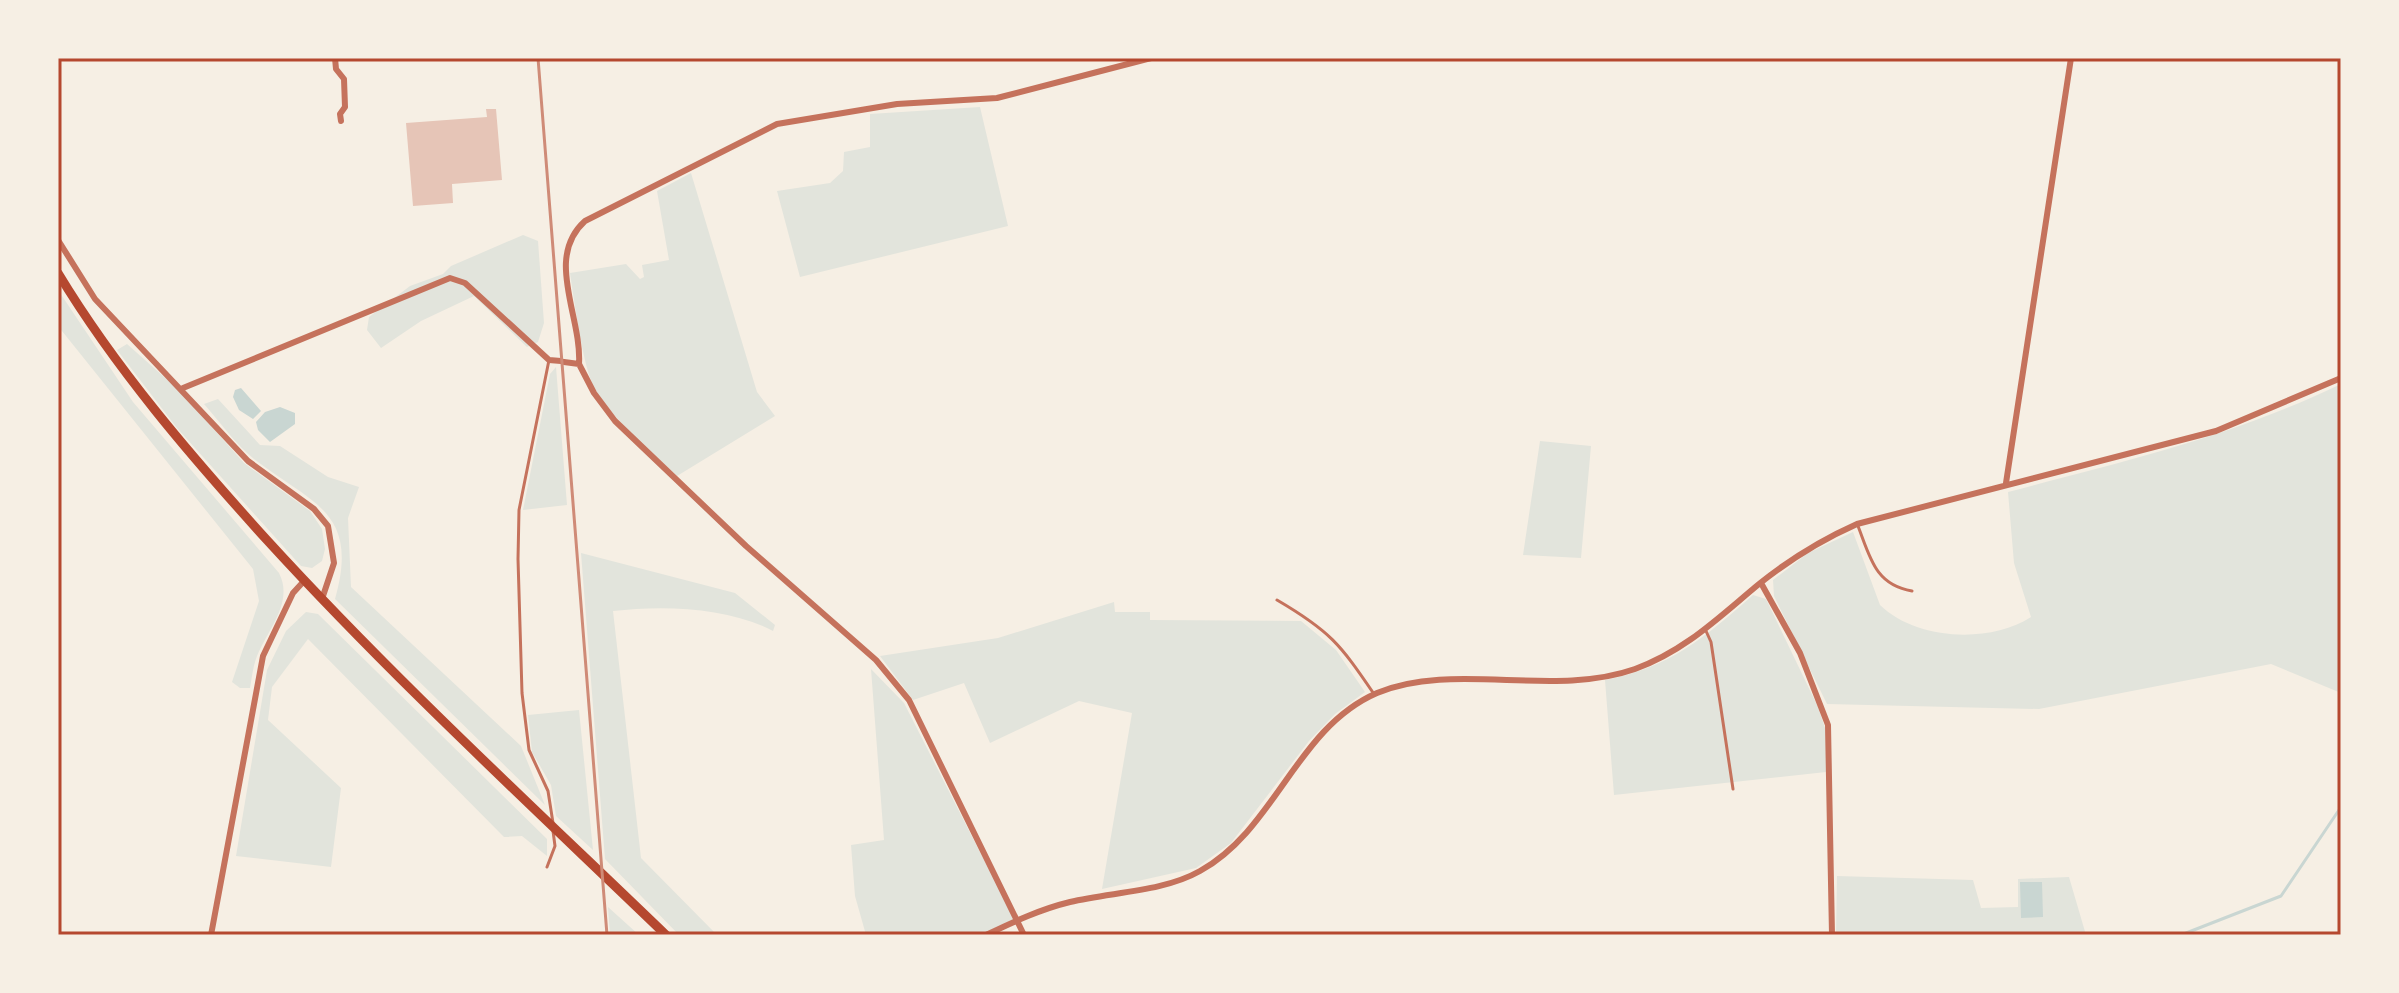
<svg xmlns="http://www.w3.org/2000/svg" width="2399" height="993" font-family="Arial,sans-serif">
<rect width="100%" height="100%" fill="#f6efe4"/>
<!-- green -->
<path fill="#e2e4dc" d="M 980,107 L 1008,226 L 800,277 L 777,191 L 830,183 L 843,171 L 844,152 L 870,147 L 870,114 Z
M 691,173 L 757,392 L 775,416 L 677,476 C 649,449 616,423 595,389 C 583,369 574,299 570,273 L 626,264 L 640,279 L 644,277 L 642,265 L 669,260 L 657,191 Z
M 523,235 L 538,241 L 544,323 L 538,342 L 527,347 L 474,296 L 421,321 L 381,348 L 367,330 L 369,317 L 410,286 L 443,274 L 451,266 Z
M 58,290 L 133,402 L 279,573 C 294,602 268,629 257,656 C 253,666 252,677 250,688 L 240,688 L 232,682 L 259,601 L 253,569 L 58,326 Z
M 127,344 L 181,392 L 244,463 L 310,511 L 322,529 L 325,549 L 322,561 L 312,568 L 301,566 L 177,428 L 117,350 Z
M 556,367 L 567,505 L 523,510 L 550,374 Z
M 2341,384 L 2341,693 L 2271,664 L 2039,709 L 1827,704 L 1774,596 L 1773,580 L 1808,553 L 1853,532 L 1880,605 C 1916,640 1989,644 2031,617 L 2014,563 L 2008,492 C 2125,461 2231,437 2341,384 Z
M 218,399 L 260,445 L 280,446 L 328,477 L 359,487 L 348,518 L 351,587 L 521,746 L 545,805 L 335,599 C 360,511 312,504 254,459 C 236,445 220,422 204,404 Z
M 1540,441 L 1591,446 L 1581,558 L 1523,555 Z
M 581,553 L 735,593 L 775,625 L 773,631 C 728,607 663,605 613,611 L 641,858 L 717,935 L 679,935 L 605,859 Z
M 1753,595 L 1766,599 L 1818,707 L 1827,734 L 1826,772 L 1614,795 L 1605,680 C 1671,667 1704,638 1753,595 Z
M 1114,602 L 1115,612 L 1150,612 L 1150,620 L 1301,621 L 1336,650 L 1365,692 L 1335,714 L 1309,741 L 1231,843 L 1196,868 L 1102,889 L 1132,713 L 1079,701 L 990,743 L 964,683 L 913,700 L 880,656 L 998,638 Z
M 306,612 L 318,614 L 547,839 L 547,856 L 522,836 L 504,837 L 308,639 L 272,687 L 268,720 L 341,788 L 331,867 L 236,856 L 267,670 L 286,631 Z
M 871,669 L 904,703 L 1014,919 L 980,935 L 866,935 L 855,896 L 851,845 L 884,840 Z
M 579,710 L 593,850 L 556,816 L 551,785 L 532,752 L 528,715 Z
M 1837,876 L 1973,880 L 1981,908 L 2018,907 L 2018,879 L 2069,877 L 2086,935 L 1836,935 Z
M 608,907 L 639,935 L 610,935 Z"/>
<!-- water -->
<path fill="#c9d6d2" d="M 241,388 L 261,411 L 253,419 L 239,410 L 233,397 L 235,390 Z
M 280,407 L 295,413 L 295,424 L 270,442 L 258,430 L 256,422 L 265,412 Z
M 2020,882 L 2042,882 L 2043,917 L 2021,918 Z"/>
<g fill="none" stroke-linecap="round" stroke-linejoin="round">
<!-- stream -->
<path stroke="#c9d6d2" stroke-width="3" d="M 2181,935 L 2281,896 L 2341,807"/>
</g>
<!-- building -->
<path fill="#e6c5b7" d="M 486,109 L 496,109 L 502,180 L 452,184 L 453,203 L 413,206 L 406,123 L 487,117 Z"/>
<g fill="none" stroke-linecap="round" stroke-linejoin="round">
<!-- service -->
<path stroke="#c5725c" stroke-width="3" d="M 549,360 L 519,510 L 518,559 L 522,693 L 529,750 L 548,791 L 553,823
M 1858,526 C 1870,557 1875,585 1912,591
M 1277,600 C 1330,631 1340,644 1374,694
M 1706,631 L 1711,642 L 1733,789
M 547,867 L 555,846 L 553,831"/>
<!-- minor -->
<path stroke="#c5725c" stroke-width="6" d="M 335,58 L 336,69 L 344,79 L 345,107 L 340,114 L 341,121
M 58,240 L 95,299 L 248,461 L 314,509 L 328,526 L 334,563 L 322,599
M 564,362 L 579,364 L 594,393 L 615,421 L 746,546 L 876,660 L 909,700 L 1024,935
M 579,364 C 582,316 544,258 585,221 L 777,124 L 897,104 L 997,98 L 1151,58
M 183,388 L 450,278 L 465,283 L 549,360 L 561,361
M 2006,483 L 2071,58
M 1761,583 L 1800,653 L 1828,725 L 1832,935
M 211,935 L 263,656 L 293,593 L 304,581
M 986,935 C 1013,922 1041,909 1070,902 C 1111,892 1163,892 1200,871 C 1276,829 1296,728 1377,693 C 1453,661 1553,698 1635,669 C 1685,651 1719,617 1759,584 C 1789,560 1821,540 1857,524 L 2216,431 L 2341,378"/>
<!-- primary -->
<path stroke="#b5482f" stroke-width="9" d="M 58,273 C 116,369 191,456 266,539 C 393,678 531,805 666,935"/>
<!-- rail -->
<path stroke="#cf8b77" stroke-width="3" d="M 538,58 L 607,935"/>
</g>
<!-- border -->
<rect width="2399" height="993" fill="none" stroke="#f6efe4" stroke-width="120"/>
<rect x="60" y="60" width="2279" height="873" fill="none" stroke="#b5482f" stroke-width="3"/>
</svg>
